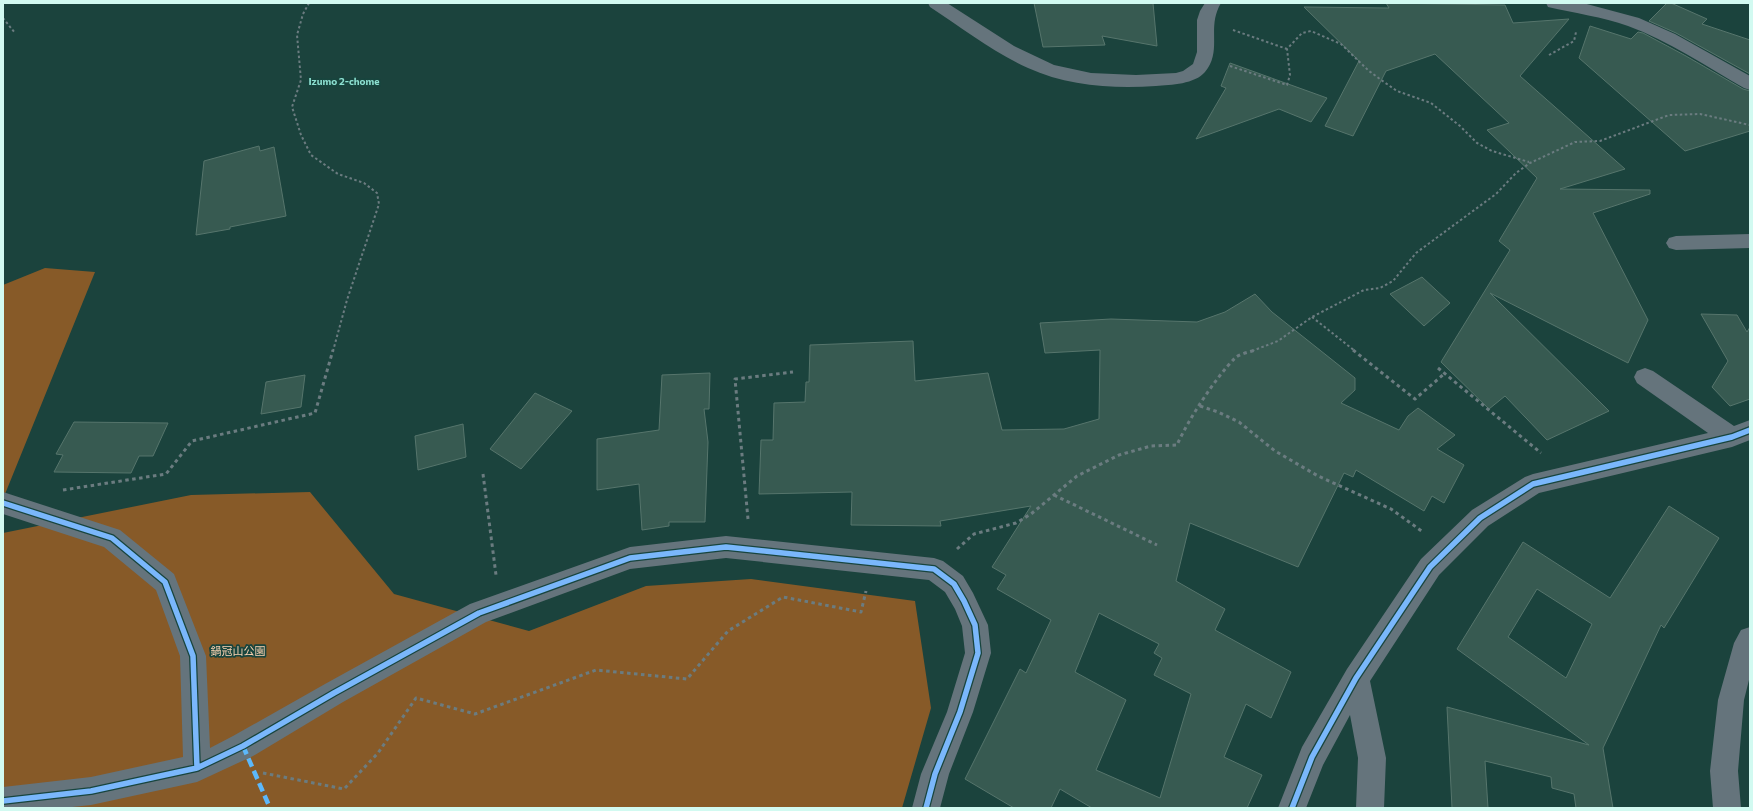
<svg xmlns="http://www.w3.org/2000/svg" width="1753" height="811" font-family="Commissioner,'Noto Sans JP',sans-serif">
<rect width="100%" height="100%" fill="#1b433d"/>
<!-- green -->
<path fill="#875a28" d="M 45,268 L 95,272 L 3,499 L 3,285 Z
M 310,492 L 394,594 L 529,631 L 646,586 L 751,579 L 915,601 L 931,708 L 902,808 L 3,808 L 3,533 L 191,495 Z"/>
<!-- building -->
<path fill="#375a51" stroke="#56756c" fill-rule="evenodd" d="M 1034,3 L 1153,3 L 1157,46 L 1102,36 L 1105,45 L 1043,47 Z
M 1386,3 L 1505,5 L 1513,23 L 1569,19 L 1520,76 L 1625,169 L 1560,189 L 1650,190 L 1650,194 L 1593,213 L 1648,320 L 1628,363 L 1490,293 L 1609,411 L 1547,440 L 1505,396 L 1489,409 L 1441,362 L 1510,250 L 1499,241 L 1537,178 L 1487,130 L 1509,123 L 1435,54 L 1386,71 L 1353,136 L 1325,126 L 1359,61 L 1304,7 L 1389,8 Z
M 1667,3 L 1671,3 L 1707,19 L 1702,24 L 1750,40 L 1750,74 L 1676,33 L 1649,21 Z
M 1590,26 L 1631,39 L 1638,32 L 1643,33 L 1686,56 L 1743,89 L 1750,91 L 1750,131 L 1685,151 L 1579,58 Z
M 1230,63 L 1277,80 L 1327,98 L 1311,122 L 1279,109 L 1196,139 L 1226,88 L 1221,86 Z
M 259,146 L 260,151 L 274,147 L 286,216 L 230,227 L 230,229 L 196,235 L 204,161 Z
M 1422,277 L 1450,303 L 1424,326 L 1390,294 Z
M 1255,294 L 1272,312 L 1355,378 L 1355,390 L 1341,403 L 1399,430 L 1408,416 L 1418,408 L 1455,435 L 1437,449 L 1464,465 L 1444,503 L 1432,496 L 1424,511 L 1356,470 L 1353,477 L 1344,473 L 1298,567 L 1190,523 L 1176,581 L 1225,609 L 1215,630 L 1291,672 L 1271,718 L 1246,704 L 1224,757 L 1262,775 L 1247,808 L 1092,808 L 1060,789 L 1051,808 L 1014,808 L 965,779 L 1020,669 L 1026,673 L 1051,620 L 997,589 L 1006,575 L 992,567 L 1031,506 L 940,521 L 941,526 L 851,525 L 852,492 L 759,494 L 761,440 L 773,440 L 774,403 L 805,402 L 806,382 L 809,382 L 810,345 L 913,341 L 915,381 L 988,373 L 1002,430 L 1064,429 L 1099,419 L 1100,350 L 1045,353 L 1040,323 L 1111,319 L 1197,322 L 1225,312 ZM 1099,613 L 1159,644 L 1154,653 L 1162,658 L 1154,675 L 1191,694 L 1160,798 L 1096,770 L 1126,700 L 1075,672 Z
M 1701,314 L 1737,315 L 1747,332 L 1750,327 L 1750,399 L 1730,406 L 1712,387 L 1728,361 Z
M 710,373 L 709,409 L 704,409 L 708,442 L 705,522 L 669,522 L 669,526 L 642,530 L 639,484 L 597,490 L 597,439 L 659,430 L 662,375 Z
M 305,375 L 301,407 L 261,414 L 266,382 Z
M 535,393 L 572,411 L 521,469 L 490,449 Z
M 74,422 L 168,423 L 153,456 L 139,456 L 131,473 L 54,472 L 63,455 L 56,454 Z
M 463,424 L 466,457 L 418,470 L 415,436 Z
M 1669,506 L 1719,538 L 1664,628 L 1661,625 L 1603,748 L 1613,808 L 1576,808 L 1574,794 L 1552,788 L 1551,777 L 1485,761 L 1488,808 L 1452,808 L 1447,707 L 1589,745 L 1457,649 L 1523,542 L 1610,598 ZM 1537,589 L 1592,624 L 1566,678 L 1508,637 Z"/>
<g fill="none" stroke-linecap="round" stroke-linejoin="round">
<!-- path-far1 -->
<path stroke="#6b7c80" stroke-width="2" stroke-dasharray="2.5 2.5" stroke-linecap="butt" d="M 309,3 L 303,14 L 297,35 L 301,80 L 292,107 L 301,135 L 311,155 L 338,174 L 364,183 L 377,193 L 379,204 L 347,300 L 333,351
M 3,18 L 15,33
M 1233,30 L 1287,49
M 1549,55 L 1574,41 L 1576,32
M 1230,66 L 1287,85 L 1290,75 L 1287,49 L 1302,33 L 1311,31 L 1341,44 L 1369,71 L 1384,82 L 1397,91 L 1431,103 L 1460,126 L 1477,143 L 1492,151 L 1529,162
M 1312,317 L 1355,351
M 1252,351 L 1278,341 L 1312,317 L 1364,290 L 1380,288 L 1393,281 L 1416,253 L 1496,194 L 1516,173 L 1530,163 L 1575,142 L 1600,141 L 1669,115 L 1700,114 L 1750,125"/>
<!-- path -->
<path stroke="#6b7c80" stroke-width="3" stroke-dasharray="3.5 3.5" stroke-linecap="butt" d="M 1353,350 L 1415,399 L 1444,374
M 1438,368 L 1541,453
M 1200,406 L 1218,412 L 1239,422 L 1275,451 L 1318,476 L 1391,509 L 1423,532
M 483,474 L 496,575
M 63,490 L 166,474 L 192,441 L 315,413 L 333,350
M 1054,495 L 1157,545
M 748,519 L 735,379 L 793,372
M 957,549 L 974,534 L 1016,523 L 1031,514 L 1077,476 L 1119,455 L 1151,446 L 1177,445 C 1188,420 1216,377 1235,358 C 1239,354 1249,352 1255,350
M 263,773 L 344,789 L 378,753 L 416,698 L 475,714 L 596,670 L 687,679 L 728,631 L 783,597 L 861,612 L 866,591"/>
<!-- minor -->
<path fill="#65747c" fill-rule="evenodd" d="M 928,3 L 947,3 L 1014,46 L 1054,65 L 1091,73 L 1136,75 L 1176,73 L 1183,71 L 1193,64 L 1197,52 L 1197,20 L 1200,11 L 1205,3 L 1221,3 C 1206,28 1223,50 1205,72 C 1195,84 1171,85 1156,86 C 1114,89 1067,86 1028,68 C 993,52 962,28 930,7 Z
M 1546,3 L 1583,3 L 1639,18 L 1675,34 L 1750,76 L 1750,90 L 1744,88 C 1706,66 1669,41 1628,26 C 1602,17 1575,13 1548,7 Z
M 1750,234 L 1750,248 L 1676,250 L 1669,248 L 1666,243 L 1669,238 L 1676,236 Z
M 1645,368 L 1653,371 L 1734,426 L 1750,420 L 1750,440 L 1732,447 L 1539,493 L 1488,526 L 1439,575 L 1370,681 L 1386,758 L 1384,808 L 1356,808 L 1358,758 L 1350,715 L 1323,765 L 1306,808 L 1278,808 L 1302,747 L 1347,669 L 1421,559 L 1472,510 L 1525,477 L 1533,474 L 1708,433 L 1637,383 L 1634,377 L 1637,371 Z
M 3,492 L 120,530 L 174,574 L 206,656 L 210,748 L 233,736 L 325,684 L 470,604 L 630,547 L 726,536 L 934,558 L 943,561 L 963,576 L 973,593 L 988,625 L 991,653 L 973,712 L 949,774 L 940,808 L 912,808 L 921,774 L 947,712 L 965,653 L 962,626 L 955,609 L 945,592 L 929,580 L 726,558 L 630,569 L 486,622 L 343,702 L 253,756 L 197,782 L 91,805 L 63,808 L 3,808 L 3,787 L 91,777 L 183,757 L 180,656 L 156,590 L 104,547 L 3,514 Z
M 1750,627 L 1750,676 L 1744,700 L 1738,771 L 1741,808 L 1713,808 L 1710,771 L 1718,700 L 1734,643 L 1741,630 Z"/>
<!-- quiet -->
<path stroke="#5cb8fa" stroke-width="4.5" stroke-dasharray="9 4.5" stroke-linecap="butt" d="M 243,746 L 270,808"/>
<!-- cycleway casing -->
<g stroke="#18453e" stroke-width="8">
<path id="cycleway" d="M 3,503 L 112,538 L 165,582 L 193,656 L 197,768
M 3,801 L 91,791 L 197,768 L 243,746 L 334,693 L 479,613 L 630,558 L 726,547 L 934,569 L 954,584 L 964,601 L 975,625 L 978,653 L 960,712 L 935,774 L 926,808
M 1292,808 L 1312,757 L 1356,678 L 1430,567 L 1480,518 L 1533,484 L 1732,437 L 1750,430"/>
</g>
<!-- cycleway -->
<use href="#cycleway" stroke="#7ab7fb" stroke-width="5.5"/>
</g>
<g text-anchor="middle" stroke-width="3.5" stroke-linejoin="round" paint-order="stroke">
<!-- far-neighbourhood labels -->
<g font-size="10" font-weight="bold" fill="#8cdfd0" stroke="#18453e">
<text x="344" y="85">Izumo 2-chome</text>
</g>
<!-- park labels -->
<g font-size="11" fill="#fcd3b1" stroke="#18453e">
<text x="238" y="655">鍋冠山公園</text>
</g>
</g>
<!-- border -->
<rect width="1753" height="811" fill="none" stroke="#d2faf1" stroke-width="8"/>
</svg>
